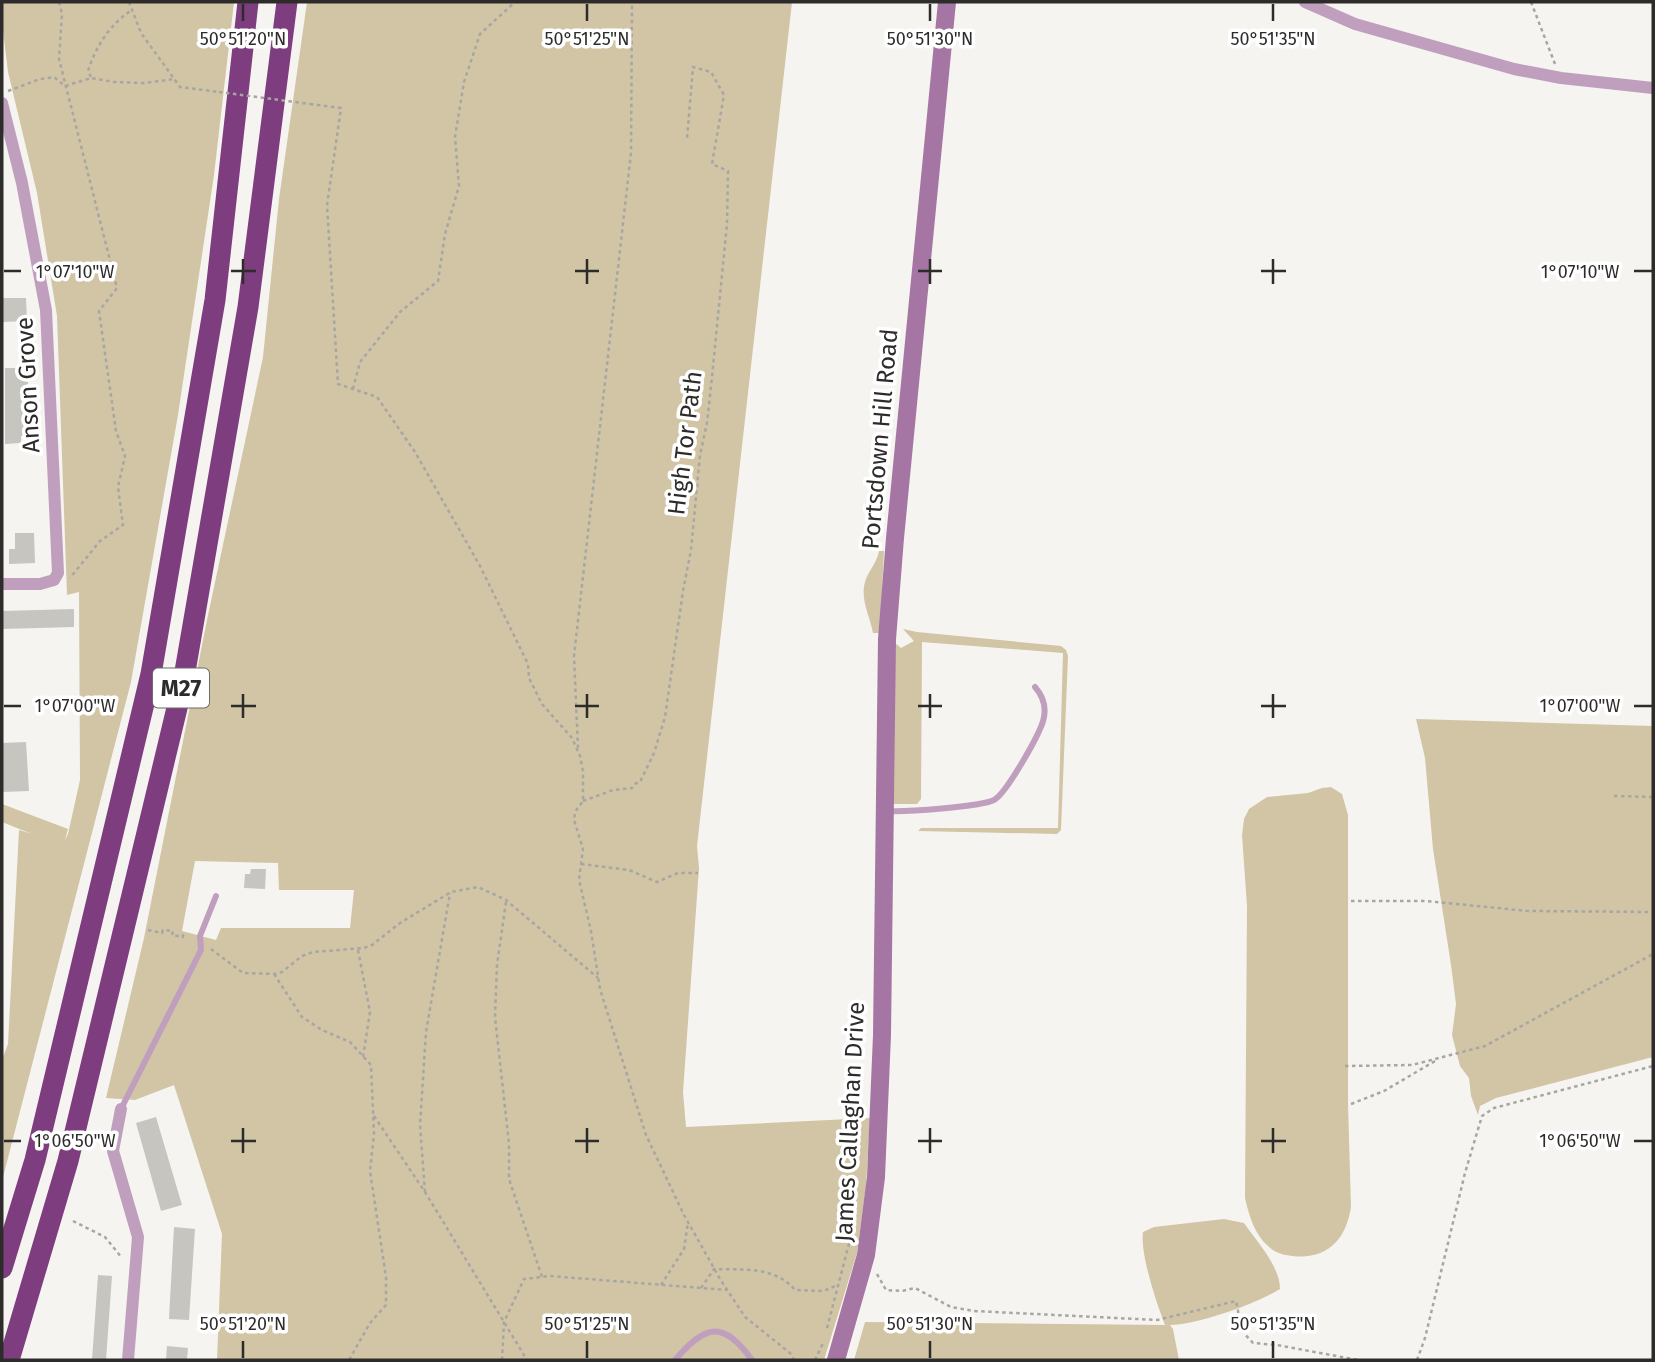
<svg xmlns="http://www.w3.org/2000/svg" width="1655" height="1362" font-family="'Fira Sans',sans-serif">
<rect width="100%" height="100%" fill="#f6f4f0"/>
<!-- green -->
<path fill="#d1c5a6" fill-rule="evenodd" d="M 2,2 L 234,2 L 214,175 L 178,415 L 131,682 L 2,1181 L 2,1060 L 8,1044 L 19,830 L 32,834 L 2,822 L 2,804 L 68,829 L 65,840 L 68,834 L 80,780 L 79,592 L 67,595 L 57,316 L 37,193 L 8,72 L 2,22 Z
M 307,2 L 792,2 L 697,846 L 699,868 L 683,1092 L 686,1127 L 870,1118 L 866,1186 L 857,1253 L 824,1360 L 217,1360 L 222,1234 L 174,1085 L 135,1100 L 106,1098 L 144,938 L 207,620 L 263,357 L 279,199 ZM 195,861 L 278,863 L 279,890 L 354,890 L 350,928 L 221,928 L 216,940 L 182,931 Z
M 879,551 L 884,551 L 880,633 L 873,633 C 870,616 860,600 865,582 C 868,571 877,563 879,551 Z
M 903,629 L 917,632 L 1061,646 L 1066,650 L 1068,656 L 1061,830 L 1057,834 L 918,831 L 921,828 L 1058,828 L 1063,653 L 922,642 L 921,799 L 917,804 L 892,804 L 894,642 L 901,648 L 914,641 Z
M 1416,719 L 1653,726 L 1653,1057 L 1496,1098 L 1480,1106 L 1478,1115 L 1471,1096 L 1469,1078 L 1460,1066 L 1452,1035 L 1456,1004 L 1451,965 L 1433,849 L 1425,758 Z
M 1331,787 L 1342,794 L 1348,815 L 1348,1104 L 1351,1207 C 1346,1240 1327,1260 1292,1256 C 1283,1255 1275,1253 1268,1246 C 1254,1234 1249,1215 1245,1198 L 1247,906 L 1242,835 L 1244,819 L 1249,809 L 1267,797 L 1308,793 L 1322,788 Z
M 1224,1219 L 1244,1223 C 1257,1242 1280,1266 1280,1289 C 1256,1304 1197,1325 1170,1325 L 1173,1329 L 1179,1360 L 854,1360 L 865,1322 L 1165,1325 C 1157,1304 1140,1255 1143,1232 L 1154,1227 Z"/>
<!-- building -->
<path fill="#c6c5c0" d="M 2,298 L 26,298 L 27,321 L 2,322 Z
M 5,368 L 28,368 L 28,411 L 33,411 L 34,435 L 21,436 L 21,443 L 5,444 Z
M 15,533 L 34,533 L 35,563 L 9,564 L 9,549 L 15,549 Z
M 74,609 L 74,627 L 2,629 L 2,611 Z
M 26,742 L 29,791 L 2,792 L 2,743 Z
M 251,869 L 266,869 L 265,889 L 244,888 L 245,874 L 250,874 Z
M 156,1117 L 182,1205 L 161,1211 L 136,1123 Z
M 174,1227 L 195,1229 L 189,1320 L 169,1319 Z
M 98,1275 L 112,1276 L 106,1360 L 92,1360 Z
M 167,1346 L 188,1348 L 187,1360 L 166,1360 Z"/>
<g fill="none" stroke-linecap="round" stroke-linejoin="round">
<!-- path -->
<path stroke="#a8a6a3" stroke-width="2.5" stroke-dasharray="3.5 3.5" stroke-linecap="butt" d="M 59,2 L 62,14 L 59,59 L 117,288 L 99,311 L 116,431 L 125,456 L 118,487 L 123,525 L 100,541 L 70,578
M 129,2 L 141,33 L 180,87 L 219,92
M 1531,2 L 1555,64
M 91,77 L 88,71 C 96,46 110,24 132,10
M 8,91 L 40,79 L 54,77 L 65,86 L 91,78 L 114,82 L 144,83 L 175,79
M 310,104 L 341,108 L 327,205 L 338,384 L 377,397 L 415,452 L 480,566 L 528,664 L 529,678 L 542,704 L 572,738 L 580,756 L 583,771 L 583,801 L 575,812 L 574,820 L 583,849 L 579,880 L 591,931 L 600,989 L 646,1135 L 684,1215 L 720,1279 L 745,1317 L 790,1353 L 794,1360
M 353,389 L 360,362 L 400,312 L 438,281 L 445,234 L 459,186 L 455,137 L 464,82 L 480,34 L 515,2
M 578,748 L 574,656 L 631,153 L 632,2
M 1614,796 L 1653,797
M 583,801 L 613,790 L 632,788 L 634,784 L 640,782 L 654,753 L 665,717 L 683,591 L 691,550 L 700,455 L 707,423 L 712,377 L 727,224 L 728,171 L 712,164 L 724,95 L 711,72 L 693,67 L 687,139
M 581,864 L 629,870 L 657,882 L 678,873 L 698,873
M 1351,901 L 1426,901 L 1528,911 L 1653,912
M 506,902 L 497,965 L 495,1017 L 509,1144 L 509,1179 L 542,1277
M 148,930 L 162,933 L 163,930 L 173,931 L 172,935 L 183,937 L 183,933
M 211,949 L 243,973 L 275,974 L 282,972 L 302,956 L 313,952 L 364,948 L 372,945 L 400,923 L 451,892 L 478,887 L 506,900 L 598,978
M 358,950 L 370,1012 L 363,1057
M 274,974 L 302,1017 L 322,1030 L 350,1042 L 371,1065 L 374,1134 L 370,1171 L 386,1277 L 386,1305 L 370,1323 L 349,1360
M 1345,1066 L 1412,1065 L 1485,1046 L 1653,954
M 1351,1104 L 1384,1091 L 1435,1061
M 374,1116 L 425,1192 L 527,1360
M 425,1192 L 420,1125 L 426,1032 L 450,893
M 73,1221 L 105,1237 L 122,1258
M 877,1274 L 886,1290 L 902,1291 L 915,1288 L 951,1307 L 974,1311 L 1157,1320 L 1236,1301 L 1242,1331 L 1253,1343 L 1277,1345 L 1358,1360
M 661,1285 L 684,1249 L 688,1222
M 701,1288 L 714,1269 C 743,1270 775,1266 795,1290 L 824,1291 L 837,1285
M 827,1328 L 851,1236
M 502,1360 L 504,1322 L 524,1279 L 550,1276 L 727,1290
M 815,1360 L 824,1341
M 1417,1360 L 1425,1338 L 1465,1173 L 1482,1116 L 1494,1108 L 1653,1066"/>
<!-- lane -->
<path stroke="#c09fbe" stroke-width="6" d="M 887,811 C 906,812 979,807 994,800 C 1006,794 1042,731 1044,717 C 1046,706 1043,696 1035,687
M 121,1109 L 201,950 L 200,936 L 216,896
M 675,1360 C 706,1324 723,1320 752,1360"/>
<!-- street -->
<path stroke="#c09fbe" stroke-width="12" d="M 1305,2 L 1355,24 L 1514,69 L 1561,78 L 1653,88
M 2,103 L 22,183 L 46,310 L 58,573 L 54,580 L 40,584 L 2,584
M 121,1109 L 113,1151 L 138,1237 L 128,1360"/>
<!-- secondary -->
<path stroke="#a576a3" stroke-width="18" d="M 836,1360 L 866,1255 L 876,1177 L 882,1035 L 887,639 L 895,538 L 947,2"/>
<!-- highway -->
<path stroke="#7e3d7e" stroke-width="21" d="M 2,1268 L 35,1160 L 151,674 L 215,300 L 248,2
M 9,1360 L 68,1161 L 183,683 L 248,307 L 287,2"/>
<!-- path-bridge -->
<path stroke="#a8a6a3" stroke-width="2.5" stroke-dasharray="3.5 3.5" stroke-linecap="butt" d="M 219,92 L 310,104"/>
</g>
<!-- ticks -->
<path fill="none" stroke="#2d2c2b" stroke-width="2.5" d="M 243,4 L 243,21M 587,4 L 587,21M 930,4 L 930,21M 1273,4 L 1273,21M 243,259 L 243,284M 587,259 L 587,284M 930,259 L 930,284M 1273,259 L 1273,284M 4,271 L 21,271M 231,271 L 256,271M 575,271 L 599,271M 918,271 L 942,271M 1261,271 L 1286,271M 1634,271 L 1652,271M 243,694 L 243,718M 587,694 L 587,718M 930,694 L 930,718M 1273,694 L 1273,718M 4,706 L 21,706M 231,706 L 256,706M 575,706 L 599,706M 918,706 L 942,706M 1261,706 L 1286,706M 1634,706 L 1652,706M 243,1128 L 243,1153M 587,1128 L 587,1153M 930,1128 L 930,1153M 1273,1128 L 1273,1153M 4,1141 L 21,1141M 231,1141 L 256,1141M 575,1141 L 599,1141M 918,1141 L 942,1141M 1261,1141 L 1286,1141M 1634,1141 L 1652,1141M 243,1341 L 243,1358M 587,1341 L 587,1358M 930,1341 L 930,1358M 1273,1341 L 1273,1358"/>
<g text-anchor="middle" stroke-width="7" stroke-linejoin="round" paint-order="stroke">
<!-- shield labels -->
<rect fill="#fff" stroke="#6c6b6b" stroke-width="2" x="153" y="668.5" width="56" height="39" rx="5"/>
<g font-size="23" font-weight="bold" fill="#2d2c2b">
<text x="181" y="696">M27</text>
</g>
<!-- street labels -->
<g font-size="24" fill="#2d2c2b" stroke="#fff">
<text transform="translate(28 385) rotate(-93)" y="8">Anson Grove</text>
<text transform="translate(880 439) rotate(-85)" y="8">Portsdown Hill Road</text>
<text transform="translate(685 443) rotate(-83)" y="8">High Tor Path</text>
<text transform="translate(850 1122) rotate(-87)" y="8">James Callaghan Drive</text>
</g>
</g>
<g font-size="18" text-anchor="middle" fill="#2d2c2b" stroke="#fff" stroke-width="7" stroke-linejoin="round" paint-order="stroke">
<text x="243" y="45">50°51'20"N</text>
<text x="587" y="45">50°51'25"N</text>
<text x="930" y="45">50°51'30"N</text>
<text x="1273" y="45">50°51'35"N</text>
<text x="1580" y="278">1°07'10"W</text>
<text x="75" y="278">1°07'10"W</text>
<text x="1580" y="712">1°07'00"W</text>
<text x="75" y="712">1°07'00"W</text>
<text x="1580" y="1147">1°06'50"W</text>
<text x="75" y="1147">1°06'50"W</text>
<text x="243" y="1330">50°51'20"N</text>
<text x="587" y="1330">50°51'25"N</text>
<text x="930" y="1330">50°51'30"N</text>
<text x="1273" y="1330">50°51'35"N</text>
</g>
<!-- border -->
<rect width="1655" height="1362" fill="none" stroke="#2d2c2b" stroke-width="7"/>
</svg>
